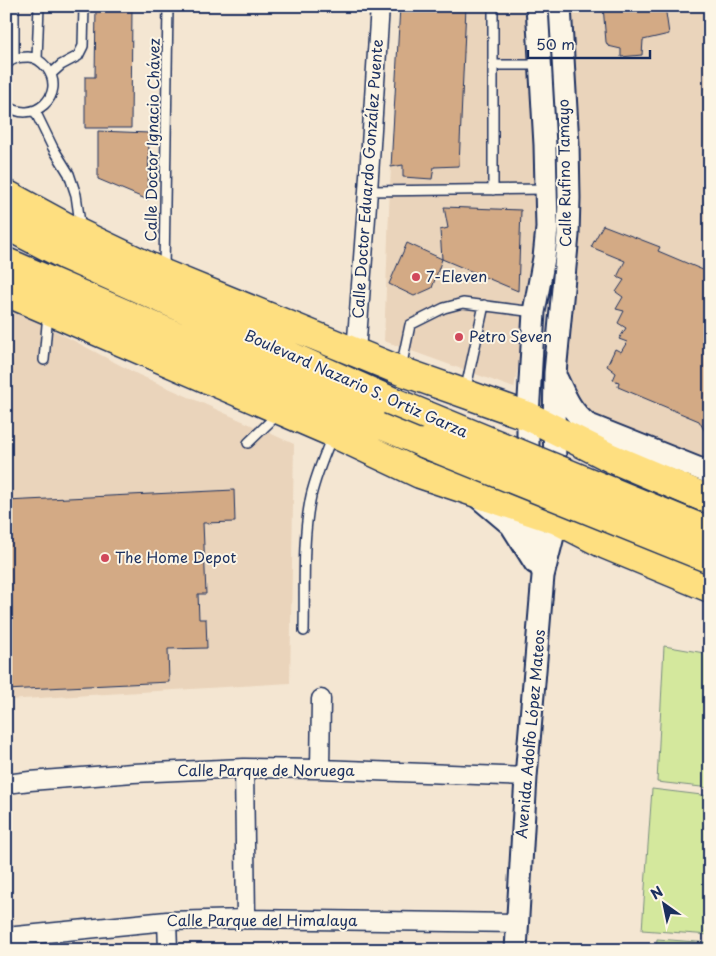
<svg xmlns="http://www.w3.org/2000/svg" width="716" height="956" font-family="'Playpen Sans',sans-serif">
<rect width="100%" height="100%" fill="#f4e6d2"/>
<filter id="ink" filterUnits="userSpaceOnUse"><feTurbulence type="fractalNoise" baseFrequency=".02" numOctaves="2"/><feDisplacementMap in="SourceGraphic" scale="10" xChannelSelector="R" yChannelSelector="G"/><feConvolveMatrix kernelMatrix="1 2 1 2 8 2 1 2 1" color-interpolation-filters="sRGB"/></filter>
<g filter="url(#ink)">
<!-- built -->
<path fill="#ead4bb" d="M 400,6 L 529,6 L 540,185 L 532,296 L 514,388 L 384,341 L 390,186 Z
M 565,6 L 710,6 L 710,469 L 591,420 L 574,400 L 562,367 L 578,266 Z
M 6,305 L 137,374 L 294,444 L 290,683 L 6,700 Z"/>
<!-- green -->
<path fill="#d4e89d" stroke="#788c7e" d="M 664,646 L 710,654 L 710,788 L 657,782 Z
M 652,789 L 710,796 L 710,935 L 642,930 Z
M 657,939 L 710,943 L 710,950 L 656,950 Z"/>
<!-- building -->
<path fill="#d3aa85" stroke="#1b2f5e" d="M 96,6 L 132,6 L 131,128 L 85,128 L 85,77 L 95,77 Z
M 400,6 L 466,6 L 459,166 L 434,167 L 432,179 L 403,177 L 403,165 L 391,167 Z
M 603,6 L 665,6 L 669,34 L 643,40 L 642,55 L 621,57 L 621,49 L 608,46 L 606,42 Z
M 98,131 L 149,133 L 148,200 L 98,179 Z
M 444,207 L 521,210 L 518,291 L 442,259 L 440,230 L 448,228 Z
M 603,225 L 660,247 L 658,251 L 710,273 L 710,436 L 707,435 L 699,421 L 618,387 L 619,382 L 613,380 L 616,373 L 607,366 L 615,349 L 621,352 L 627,342 L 619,339 L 626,328 L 618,323 L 624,311 L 616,309 L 623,297 L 616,292 L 624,280 L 617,277 L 625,261 L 591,247 Z
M 407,243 L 442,259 L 432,288 L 414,296 L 389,284 Z
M 234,490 L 235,522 L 203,523 L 206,594 L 198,594 L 199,619 L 206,619 L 207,648 L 168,649 L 169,682 L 6,690 L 6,501 Z"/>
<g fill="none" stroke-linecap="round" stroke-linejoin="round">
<!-- service casing -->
<g stroke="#1b2f5e" stroke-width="12">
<path id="service" d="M 14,59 L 14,6
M 37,59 L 39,6
M 6,65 C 12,58 19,57 28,57 C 36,57 42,62 47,68 C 67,95 33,126 6,105
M 493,65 L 540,65
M 51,74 L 61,65 L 78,56 L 83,46 L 84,6
M 35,111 L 53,148 L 69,174 L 76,195 L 81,230
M 493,190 L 493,6
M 368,191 L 546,189
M 164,271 L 168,6
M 44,360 L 48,313
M 401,368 L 410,325 L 444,308 L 463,303 L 534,312
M 465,392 L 484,305
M 248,443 L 278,414
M 304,631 C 305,588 302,544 310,501 C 314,479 324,457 332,436"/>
</g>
<!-- minor casing -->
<g stroke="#1b2f5e" stroke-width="21">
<path id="minor" d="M 356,352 L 368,191 L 380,6
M 244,768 L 246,919
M 320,769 L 321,699
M 6,784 L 30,781 L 133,773 L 244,768 L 320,769 L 526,777
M 167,921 L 168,950
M 6,937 L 167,921 L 246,919 L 518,923"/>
</g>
<!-- tertiary casing -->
<g stroke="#1b2f5e" stroke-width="25">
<path id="tertiary" d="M 537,6 L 545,145 L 547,228 L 544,258 L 534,312 L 528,416 L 528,510 L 542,571
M 557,379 C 566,398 570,410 587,424 L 710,473
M 479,498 L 511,525 L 535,563
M 516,950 L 526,777 L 543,576 L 557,520 L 554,429 L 555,373 L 568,235 L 569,198 L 568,144 L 560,6"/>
</g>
<!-- trunk casing -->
<g stroke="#1b2f5e" stroke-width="31">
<path id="trunk" d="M 6,194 L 72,230 L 164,274 L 401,371 L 528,416 L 611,458 L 710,500
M 6,225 L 66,256 L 389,400
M 6,262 L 423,443
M 6,292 L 333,433 L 420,474 L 557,520 L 606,545 L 710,588"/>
</g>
<!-- service -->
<use href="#service" stroke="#fcf5e5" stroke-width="9"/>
<!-- minor -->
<use href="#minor" stroke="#fcf5e5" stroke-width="18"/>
<!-- tertiary -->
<use href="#tertiary" stroke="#fcf5e5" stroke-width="21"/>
<!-- trunk -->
<use href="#trunk" stroke="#fedf80" stroke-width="28"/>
<!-- trunk-bridge casing -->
<g stroke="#1b2f5e" stroke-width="31" stroke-linecap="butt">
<path id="trunk-bridge" d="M 389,400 L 710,532
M 423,443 L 710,559"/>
</g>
<!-- trunk-bridge -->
<use href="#trunk-bridge" stroke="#fedf80" stroke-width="28"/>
</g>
</g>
<!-- markers -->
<g fill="#d1495b" stroke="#fcf5e5" stroke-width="2">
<circle cx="416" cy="277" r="5"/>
<circle cx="459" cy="337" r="5"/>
<circle cx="105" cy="558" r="5"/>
</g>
<g text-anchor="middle" stroke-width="4" stroke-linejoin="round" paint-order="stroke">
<!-- street labels -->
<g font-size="15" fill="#1b2f5e" stroke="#fcf5e5">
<text transform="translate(153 140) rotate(-89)" y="5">Calle Doctor Ignacio Chávez</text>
<text transform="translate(565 173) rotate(-91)" y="5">Calle Rufino Tamayo</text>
<text transform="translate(368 179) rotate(-86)" y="5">Calle Doctor Eduardo González Puente</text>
<text transform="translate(356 384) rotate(24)" y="5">Boulevard Nazario S. Ortiz Garza</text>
<text transform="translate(531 734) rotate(-85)" y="5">Avenida Adolfo López Mateos</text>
<text x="266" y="776">Calle Parque de Noruega</text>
<text x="262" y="926">Calle Parque del Himalaya</text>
</g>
<!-- poi labels -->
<g font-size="15" fill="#1b2f5e" stroke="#fcf5e5" text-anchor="start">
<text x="426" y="282">7-Eleven</text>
<text x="469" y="342">Petro Seven</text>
<text x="115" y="563">The Home Depot</text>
</g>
</g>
<!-- margin -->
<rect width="716" height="956" fill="none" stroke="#fcf5e5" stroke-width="25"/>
<rect x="12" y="12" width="691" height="931" fill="none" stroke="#1b2f5e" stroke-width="2" filter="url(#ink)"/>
<!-- north arrow -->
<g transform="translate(664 904) rotate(327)" stroke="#fcf5e5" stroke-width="4" paint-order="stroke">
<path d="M0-4L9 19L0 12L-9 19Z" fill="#1b2f5e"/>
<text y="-8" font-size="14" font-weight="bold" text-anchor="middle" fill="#1b2f5e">N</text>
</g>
<!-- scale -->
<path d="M528 50v8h122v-8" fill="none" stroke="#1b2f5e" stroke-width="2.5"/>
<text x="536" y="50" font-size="15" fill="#1b2f5e" stroke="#fcf5e5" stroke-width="4" paint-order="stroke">50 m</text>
</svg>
